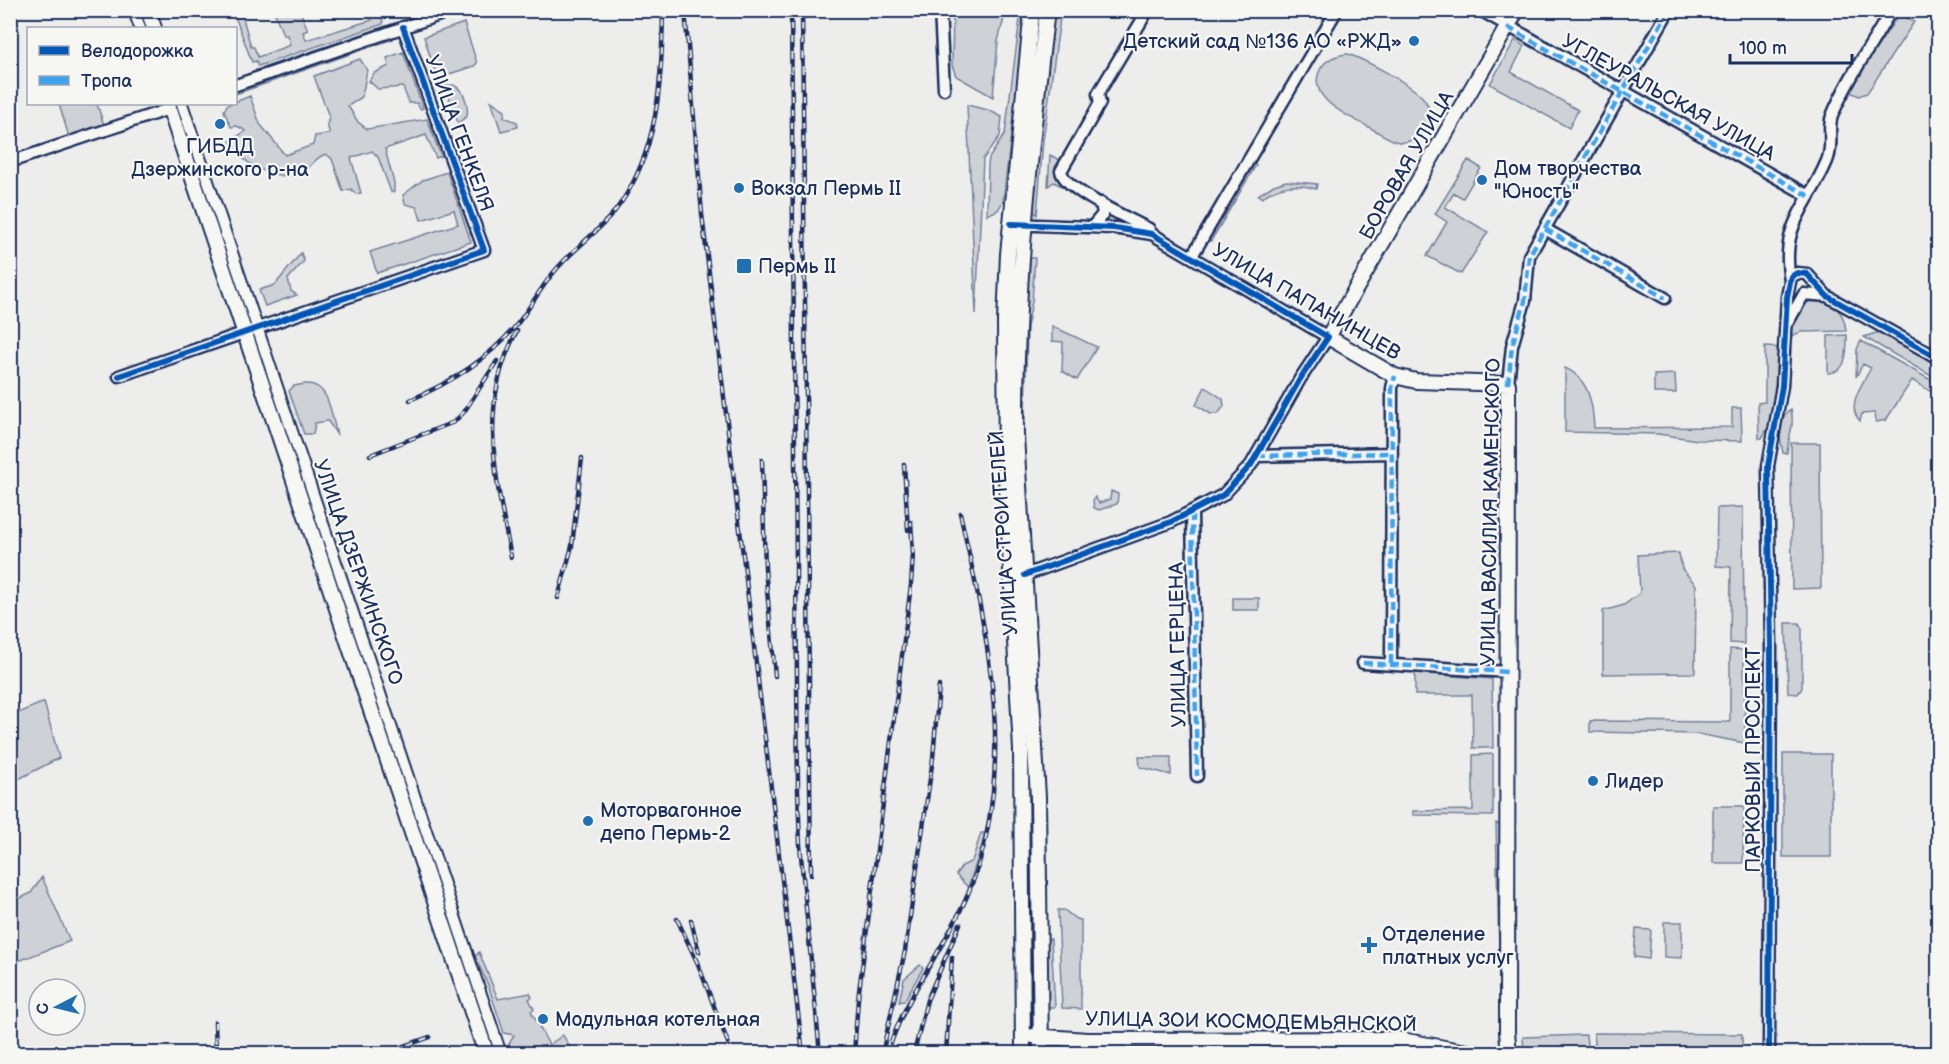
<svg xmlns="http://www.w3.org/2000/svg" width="1949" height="1064" font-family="'Balsamiq Sans',sans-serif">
<rect width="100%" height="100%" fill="#edeeec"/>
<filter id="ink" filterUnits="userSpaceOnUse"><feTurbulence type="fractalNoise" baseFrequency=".0167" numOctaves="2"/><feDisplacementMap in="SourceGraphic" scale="12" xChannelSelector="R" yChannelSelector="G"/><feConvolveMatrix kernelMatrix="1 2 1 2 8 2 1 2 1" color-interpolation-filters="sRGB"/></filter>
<g filter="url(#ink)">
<!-- green -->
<path fill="#ced2d7" stroke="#74809a" stroke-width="1.5" d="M 233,11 L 241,11 L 251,47 L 254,47 L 258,57 L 290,45 L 287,35 L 283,35 L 274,11 L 300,11 L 308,30 L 303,32 L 306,40 L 372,20 L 370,11 L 382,11 L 383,24 L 258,66 L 256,61 L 252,62 Z
M 953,11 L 1006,11 L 998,41 L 993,97 L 956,76 L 952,65 Z
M 1021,11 L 1026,11 L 1003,201 L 998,210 L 987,215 L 988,165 L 989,158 L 1005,134 Z
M 1055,11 L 1061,11 L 1043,141 L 1037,215 L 1030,207 L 1049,31 Z
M 1899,14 L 1914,22 L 1867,93 L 1859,96 L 1848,91 Z
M 395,23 L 396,26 L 258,73 L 256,70 Z
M 464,23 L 477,63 L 474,66 L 437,78 L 424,37 Z
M 391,35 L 393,39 L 236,94 L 236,88 Z
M 1515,40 L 1524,46 L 1511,72 L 1578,110 L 1569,128 L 1490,84 Z
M 403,52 L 423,108 L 420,109 L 417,103 L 409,103 L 403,87 L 378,89 L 369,81 L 374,73 L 389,66 L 387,58 Z
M 1348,54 C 1365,60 1418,87 1426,102 C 1437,121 1420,144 1399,142 C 1390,140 1382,134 1374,130 C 1354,118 1303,100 1321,68 C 1327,58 1337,55 1348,54 Z
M 360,59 L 367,70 L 362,97 L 348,106 L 358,122 L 367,129 L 427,119 L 441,156 L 436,158 L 426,135 L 385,149 L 394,183 L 394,192 L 391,192 L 378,157 L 372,151 L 351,158 L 361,193 L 356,194 L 351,189 L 343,191 L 332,159 L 326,154 C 313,158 312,168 301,173 C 278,183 239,164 230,141 L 246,131 L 237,126 L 231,127 L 224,111 L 227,105 L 250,96 L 260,124 L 285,155 L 313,145 L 315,136 L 330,134 L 327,125 L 329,117 L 314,76 Z
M 453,85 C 464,89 469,105 467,116 L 458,123 L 445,86 Z
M 491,101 L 505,110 L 504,117 L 517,122 L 518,127 L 501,131 Z
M 59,104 L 97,104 L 104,125 L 113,122 L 69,137 Z
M 967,105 L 988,110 L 1002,117 L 1000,136 L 983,159 L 976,314 Z
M 1050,155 L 1060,160 L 1058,167 L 1076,194 L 1054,182 L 1048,186 Z
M 1468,160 L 1481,168 L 1463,198 L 1454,193 L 1445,207 L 1488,232 L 1461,274 L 1427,256 L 1447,222 L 1435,214 Z
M 1254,164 L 1256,165 L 1211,241 L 1208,239 Z
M 447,172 L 471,242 L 377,273 L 370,252 L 458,224 L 454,210 L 421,220 L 417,207 L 405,204 L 403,195 L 423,180 Z
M 1286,181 L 1317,184 L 1316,189 C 1297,183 1277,185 1262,198 L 1258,195 L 1274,185 Z
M 301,253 L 304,261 L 288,279 L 291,291 L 297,295 L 265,306 L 259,290 L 275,285 Z
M 1026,258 L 1035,258 L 1032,302 L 1027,327 L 1025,421 L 1021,416 Z
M 1816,300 C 1835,303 1844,311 1846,331 L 1801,332 L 1791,336 L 1791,326 L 1803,304 Z
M 1052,326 L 1097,347 L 1077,380 L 1062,371 L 1063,342 L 1052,341 Z
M 1882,331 L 1938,362 L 1938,380 L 1864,337 Z
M 1847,335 C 1847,350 1848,373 1828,373 L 1828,336 Z
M 1861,341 L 1938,384 L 1938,396 L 1912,380 L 1886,420 L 1876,422 L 1875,413 L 1862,414 L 1860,421 C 1845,406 1863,383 1871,368 L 1863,364 L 1856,377 L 1857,349 Z
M 1765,347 L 1783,348 L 1773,419 L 1762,438 L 1759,438 L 1758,403 L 1765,402 Z
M 1565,368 C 1589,378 1593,405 1594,428 L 1732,427 L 1732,408 L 1741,408 L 1742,441 L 1698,440 L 1658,434 L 1565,432 Z
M 1675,374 L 1676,393 L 1654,393 L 1654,375 Z
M 305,384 C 330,382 331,415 337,435 L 328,421 L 315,423 L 313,434 L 304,434 L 289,391 L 294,386 Z
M 1205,387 L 1223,399 L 1224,406 L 1218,414 L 1211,414 L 1196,405 Z
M 1791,410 C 1795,425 1788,438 1787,453 L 1783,453 C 1780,439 1775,419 1791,410 Z
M 1791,443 L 1820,443 L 1821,588 L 1792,589 Z
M 1111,491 L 1118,494 L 1117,504 L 1099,510 L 1094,508 L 1093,501 L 1095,497 L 1099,503 L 1110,499 Z
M 1743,507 L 1744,644 L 1730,643 L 1731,567 L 1716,566 L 1717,508 Z
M 1679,553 L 1682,569 L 1696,585 L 1695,673 L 1603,674 L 1603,611 L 1624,605 L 1640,593 L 1638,555 Z
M 1233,598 L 1259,598 L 1259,610 L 1233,610 Z
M 1786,623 L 1799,623 L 1802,629 L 1802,688 L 1798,694 L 1788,693 Z
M 1730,649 L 1743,650 L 1744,653 L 1745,743 L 1698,734 L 1590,732 L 1590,721 L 1730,722 Z
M 1415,673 L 1492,679 L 1493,748 L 1473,748 L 1472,695 L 1415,695 Z
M 44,702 L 59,758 L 11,783 L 11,716 Z
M 1493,754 L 1493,816 L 1413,815 L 1413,811 L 1473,810 L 1473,755 Z
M 1783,754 L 1831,754 L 1831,857 L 1783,857 Z
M 1139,757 L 1171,757 L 1171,775 L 1140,767 Z
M 1713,806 L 1744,806 L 1743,863 L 1713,863 Z
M 1496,823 L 1501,826 L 1503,944 L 1499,953 Z
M 981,833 L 984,833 L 984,840 L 968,887 L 956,875 L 962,866 L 972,861 Z
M 42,877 L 70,941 L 11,964 L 11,895 L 21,898 L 31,893 Z
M 1058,910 L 1064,910 L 1076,919 L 1081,920 L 1081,1009 L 1062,1008 Z
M 1664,922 L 1682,922 L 1682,958 L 1664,957 Z
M 1636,929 L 1651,930 L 1649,959 L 1634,957 Z
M 1045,939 L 1051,939 L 1055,1007 L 1046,1007 Z
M 479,952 L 498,999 L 530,993 L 532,997 L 529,999 L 534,1009 L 531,1011 L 549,1045 L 563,1035 L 573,1053 L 513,1053 L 509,1044 L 514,1035 L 504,1033 L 488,985 L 475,957 Z
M 920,965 L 923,968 L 904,1001 L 899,1002 L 904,979 Z
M 1594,1033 L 1742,1034 L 1742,1053 L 1596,1053 Z
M 1586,1035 L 1588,1053 L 1524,1053 L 1523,1037 Z"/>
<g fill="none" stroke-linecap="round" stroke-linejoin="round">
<!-- minor casing -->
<g stroke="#1b2f5e" stroke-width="15">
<path id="minor" d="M 940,10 L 944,89
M 1148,10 L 1098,94 L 1100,103 L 1061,171 C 1064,190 1130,219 1149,229
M 1480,10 L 1809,196
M 236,85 L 454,10
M 10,162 L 175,107
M 1011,224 L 1114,228 L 1152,234 L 1328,337 L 1300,379 L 1251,465 L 1223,495 L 1171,522 L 1025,575
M 1092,227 L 1103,214 L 1101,203
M 1545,229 L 1665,298
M 1192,256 L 1337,10
M 1790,281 C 1780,223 1807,209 1827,161 C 1834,145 1827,129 1832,116 C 1847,79 1872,45 1891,10
M 1788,322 L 1804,294 L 1827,296
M 119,376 L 484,250 L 403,27
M 1508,384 L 1512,346 L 1525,301 L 1529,256 L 1669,10
M 1257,456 L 1392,453
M 1192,513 L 1197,776
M 1363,663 L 1508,672
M 1391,664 L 1392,388 L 1395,376
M 1769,1054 L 1771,647 L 1768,466 L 1782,386 L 1787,297 L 1791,277 L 1797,273 L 1807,274 L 1827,296 L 1938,358"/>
</g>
<!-- major casing -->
<g stroke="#1b2f5e" stroke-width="18">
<path id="major" d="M 136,10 L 142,28
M 148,10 L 154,28
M 168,104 L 486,1054
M 180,104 L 499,1054
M 1033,1036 L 1087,1040 L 1396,1039 L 1477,1054
M 1023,1054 L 1021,750 L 1006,477 L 1005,321 L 1008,254 L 1032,10
M 1041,1054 L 1038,797 L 1016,436 C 1015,293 1030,152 1047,10
M 1509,1054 L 1507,1032 L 1508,384 L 1416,381 L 1395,376 L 1328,337 L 1517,10"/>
</g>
<!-- minor -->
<use href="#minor" stroke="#f6f6f2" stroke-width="10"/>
<!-- major -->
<use href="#major" stroke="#f6f6f2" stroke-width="14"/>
<!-- tram -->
<path stroke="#1b2f5e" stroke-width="1.5" d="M 140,10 L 146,28
M 176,104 L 495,1054"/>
<!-- rail casing -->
<g stroke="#1b2f5e" stroke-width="4.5">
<path id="rail" d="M 685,10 L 702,214 L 803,1054
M 791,10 L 798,790 L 800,845 L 820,1054
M 802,10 L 811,875
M 410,400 C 450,383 486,361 514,328 C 529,310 539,290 554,272 C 572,250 597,233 615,211 C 659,154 662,80 663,10
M 370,455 L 454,422 L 464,412 L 497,361
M 762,460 L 765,568 L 775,676
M 904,464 L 908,530
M 511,557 C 496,479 477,405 517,331
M 558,598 L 572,546 L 582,458
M 677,919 L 698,964 L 728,1043
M 691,920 L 699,952
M 215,1022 L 216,1054
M 891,1043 C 909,990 947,945 968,894 C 1019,771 988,637 960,513
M 914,1053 L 927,1000 L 960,924
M 381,1054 L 430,1037
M 854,1054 L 858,999 L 911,585 L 913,554 L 911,522
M 882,1054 L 905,951 L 933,758 L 939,686
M 946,1054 L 952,957"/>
</g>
<!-- rail -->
<use href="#rail" stroke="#f6f6f2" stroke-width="2" stroke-dasharray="7" stroke-linecap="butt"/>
<!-- quiet -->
<path stroke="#3da3ed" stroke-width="4.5" stroke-dasharray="9 4.5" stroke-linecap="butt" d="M 1507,27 L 1809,196
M 1545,229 L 1665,298
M 1508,384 L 1512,346 L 1525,301 L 1529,256 L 1669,10
M 1257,456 L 1392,453
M 1192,513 L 1197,776
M 1363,663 L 1508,672
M 1391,664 L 1392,388 L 1395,376"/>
<!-- cycleway casing -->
<g stroke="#f6f6f2" stroke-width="10">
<path id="cycleway" d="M 1011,224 L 1114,228 L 1152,234 L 1328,337 L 1300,379 L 1251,465 L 1223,495 L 1171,522 L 1025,575
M 119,376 L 484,250 L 403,27
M 1769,1054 L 1771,647 L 1768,466 L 1782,386 L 1787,297 L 1791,277 L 1797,273 L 1807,274 L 1827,296 L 1938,358"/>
</g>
<!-- cycleway -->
<use href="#cycleway" stroke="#0057b8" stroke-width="6"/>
</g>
</g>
<!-- markers -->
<g fill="#1f6fb2" stroke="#f6f6f2" stroke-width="2">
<circle cx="1414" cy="41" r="6"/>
<circle cx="220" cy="124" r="6"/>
<circle cx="1482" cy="180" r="6"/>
<circle cx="739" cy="188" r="6"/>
<rect x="736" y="258" width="16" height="16" rx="3"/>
<circle cx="1593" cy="781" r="6"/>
<circle cx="588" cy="821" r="6"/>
<path d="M1366 936h6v6h6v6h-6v6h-6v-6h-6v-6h6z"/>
<circle cx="543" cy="1019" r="6"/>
</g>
<g text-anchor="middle" stroke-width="4.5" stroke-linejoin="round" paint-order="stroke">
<!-- poi labels -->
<g font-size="20" fill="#1b2f5e" stroke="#f6f6f2" text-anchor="start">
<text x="1402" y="48" text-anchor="end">Детский сад №136 АО «РЖД»</text>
<text x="220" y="153" text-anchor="middle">ГИБДД<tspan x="220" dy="23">Дзержинского р-на</tspan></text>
<text x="1494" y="175">Дом творчества<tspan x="1494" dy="23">"Юность"</tspan></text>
<text x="751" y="195">Вокзал Пермь II</text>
<text x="758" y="273">Пермь II</text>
<text x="1605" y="788">Лидер</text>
<text x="600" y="817">Моторвагонное<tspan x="600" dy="23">депо Пермь-2</tspan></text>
<text x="1382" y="941">Отделение<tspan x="1382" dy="23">платных услуг</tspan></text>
<text x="555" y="1026">Модульная котельная</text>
</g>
<!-- street labels -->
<g font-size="20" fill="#1b2f5e" stroke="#f6f6f2">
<text transform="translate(1669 97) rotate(29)" y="7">УГЛЕУРАЛЬСКАЯ УЛИЦА</text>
<text transform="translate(460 133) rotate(70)" y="7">УЛИЦА ГЕНКЕЛЯ</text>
<text transform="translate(1406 165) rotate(-60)" y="7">БОРОВАЯ УЛИЦА</text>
<text transform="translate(1307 301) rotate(30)" y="7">УЛИЦА ПАПАНИНЦЕВ</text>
<text transform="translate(1490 512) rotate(-89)" y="7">УЛИЦА ВАСИЛИЯ КАМЕНСКОГО</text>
<text transform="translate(1003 533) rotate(-94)" y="7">УЛИЦА СТРОИТЕЛЕЙ</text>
<text transform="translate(359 572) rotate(71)" y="7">УЛИЦА ДЗЕРЖИНСКОГО</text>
<text transform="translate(1177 645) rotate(-91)" y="7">УЛИЦА ГЕРЦЕНА</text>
<text transform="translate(1753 760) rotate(-90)" y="7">ПАРКОВЫЙ ПРОСПЕКТ</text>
<text transform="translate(1251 1021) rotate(1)" y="7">УЛИЦА ЗОИ КОСМОДЕМЬЯНСКОЙ</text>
</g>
</g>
<!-- margin -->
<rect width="1949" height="1064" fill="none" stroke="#f6f6f2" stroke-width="36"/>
<rect x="18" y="18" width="1913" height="1028" fill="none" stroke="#1b2f5e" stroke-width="2" filter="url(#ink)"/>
<!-- legend -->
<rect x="27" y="27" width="210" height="78" fill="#f6f6f2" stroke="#9ea6b7" stroke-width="1.5"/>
<rect x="39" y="46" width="30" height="9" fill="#0057b8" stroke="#9ea6b7" stroke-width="1.5"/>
<text x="81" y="57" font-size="18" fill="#1b2f5e">Велодорожка</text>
<rect x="39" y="76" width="30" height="9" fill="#3da3ed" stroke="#9ea6b7" stroke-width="1.5"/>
<text x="81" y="87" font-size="18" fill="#1b2f5e">Тропа</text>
<!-- north arrow -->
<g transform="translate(57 1007) rotate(263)"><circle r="28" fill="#f6f6f2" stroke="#9ea6b7" stroke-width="1.5"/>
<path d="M0-4.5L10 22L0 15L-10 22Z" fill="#1f6fb2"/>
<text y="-9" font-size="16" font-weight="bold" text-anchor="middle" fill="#1b2f5e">С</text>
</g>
<!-- scale -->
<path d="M1730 54v9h122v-9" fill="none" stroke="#1b2f5e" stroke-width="3"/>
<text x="1739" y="54" font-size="18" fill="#1b2f5e" stroke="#f6f6f2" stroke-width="4.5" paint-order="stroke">100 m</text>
</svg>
